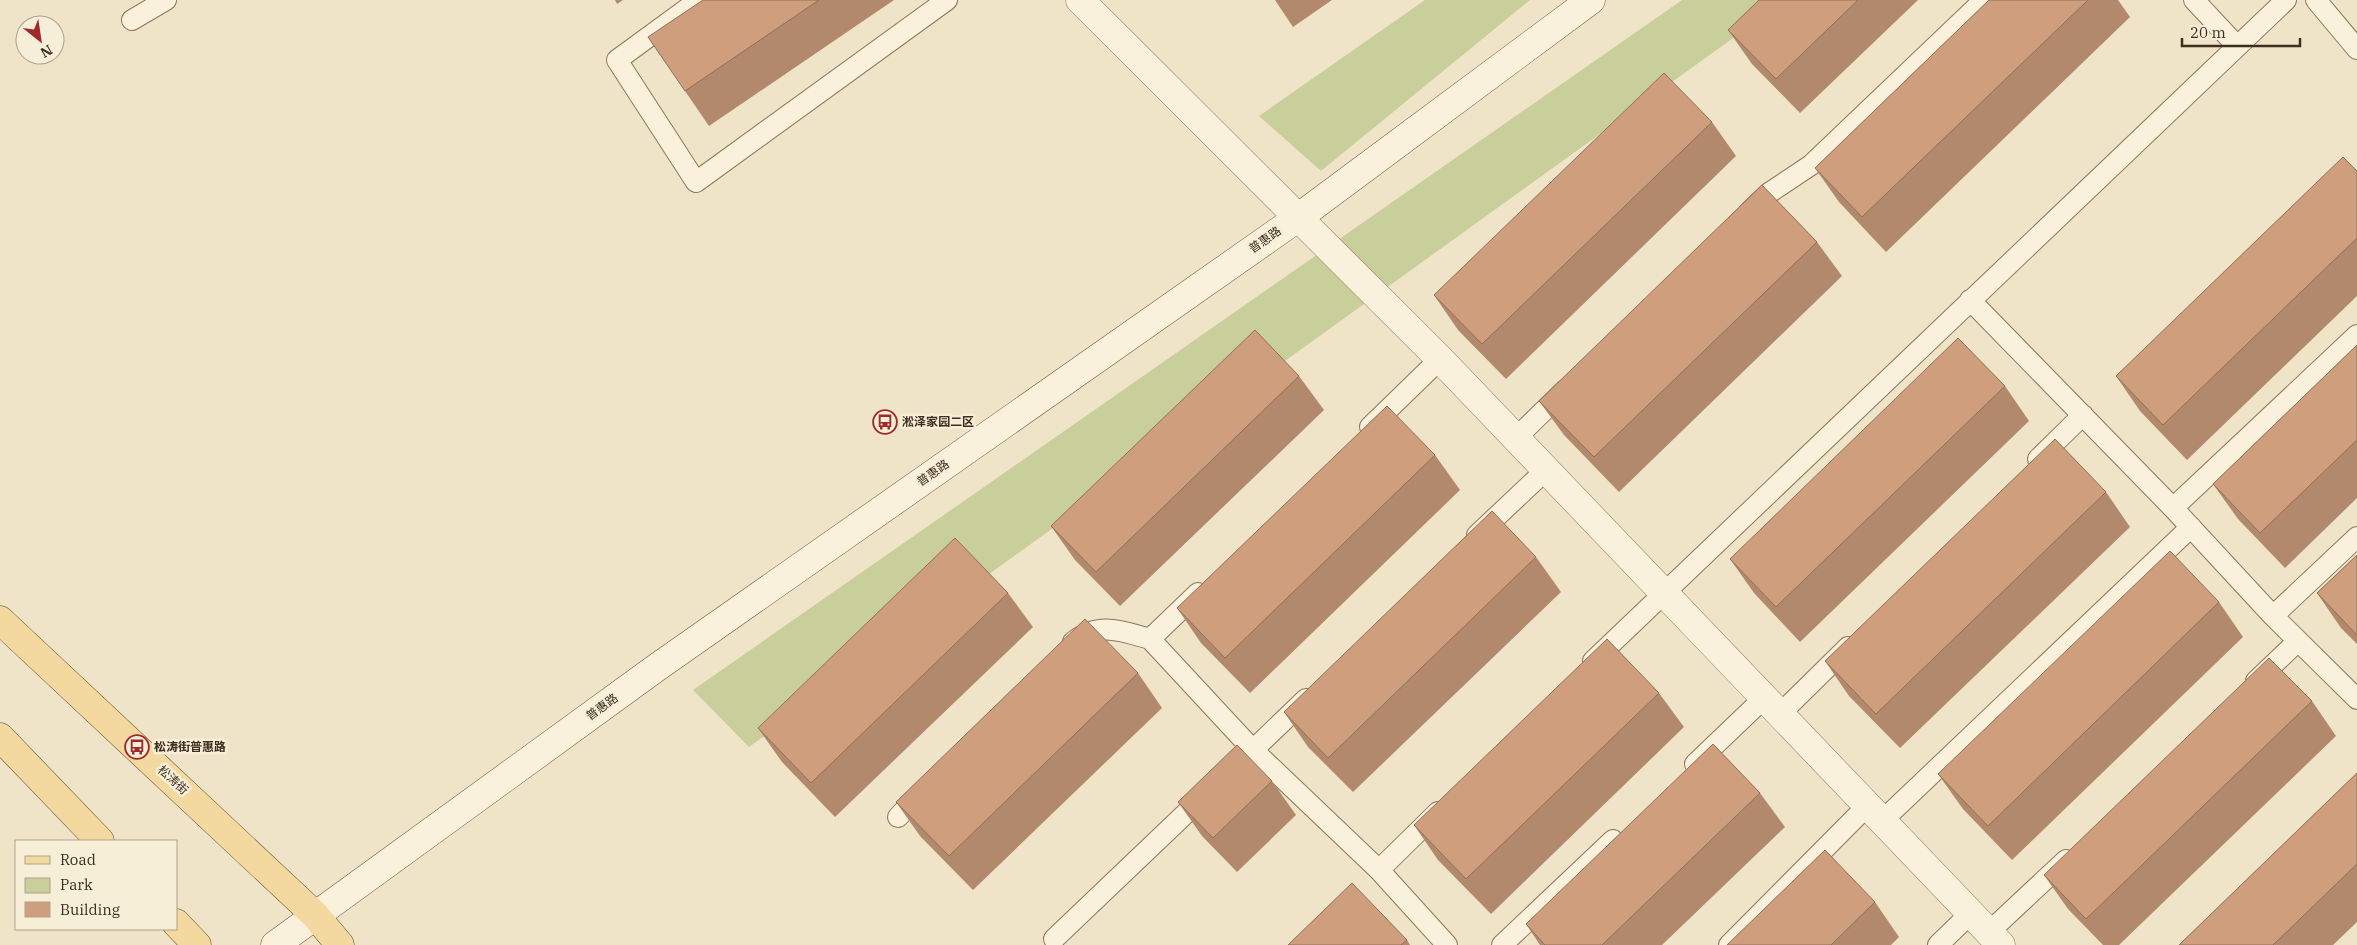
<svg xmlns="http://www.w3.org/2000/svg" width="2357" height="945" font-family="'IBM Plex Serif','Noto Sans SC',serif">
<rect width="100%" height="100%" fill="#f0e4c8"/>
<!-- green -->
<path fill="#c9cf9b" d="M 1425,0 L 1530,0 L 1321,171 L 1259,116 Z
M 1682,0 L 1786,0 L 749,747 L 693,690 Z"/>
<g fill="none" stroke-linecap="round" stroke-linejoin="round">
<!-- lane casing -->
<g stroke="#8d765c" stroke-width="22">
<path id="lane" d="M 699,0 L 617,60 L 696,182 L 947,0
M 2194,0 L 2237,46
M 2316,0 L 2357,49
M 132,20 L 166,0
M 1750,211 L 1769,193 L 1811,165 L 1984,0
M 1970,300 L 2173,508 L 2273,616 L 2357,699
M 1370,427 L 1440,359
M 1516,438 L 1564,391
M 2038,459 L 2083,415
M 2173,508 L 2357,335
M 1477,535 L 1546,470
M 2273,616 L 2357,537
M 1150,639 L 1253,750 L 1379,870 L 1447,945
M 1073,642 C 1099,621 1121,631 1150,639 L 1198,593
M 1593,661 L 2286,0
M 2256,681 L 2298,641
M 1780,714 L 1848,647
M 1695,764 L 1764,698
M 1228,774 L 1306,699
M 898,817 L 921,793
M 1882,821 L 2191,527
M 1379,870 L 1438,812
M 1989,932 L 2066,860
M 1054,939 L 1205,795
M 1502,945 L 1613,840
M 1729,945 L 1868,805
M 1938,945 L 1971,913"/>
</g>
<!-- street casing -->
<g stroke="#8d765c" stroke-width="29">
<path id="street" d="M 1080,0 L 1440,359 L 2001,945"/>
</g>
<!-- secondary casing -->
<g stroke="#6f573f" stroke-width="29">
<path id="secondary" d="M 275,945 L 656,668 L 1299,217 L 1591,0"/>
</g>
<!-- primary casing -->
<g stroke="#5b4430" stroke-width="29">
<path id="primary" d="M 0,620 L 315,915 L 340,945
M 0,737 L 100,841
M 176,923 L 197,945"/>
</g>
<!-- lane -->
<use href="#lane" stroke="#faf1dc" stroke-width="20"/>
<!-- street -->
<use href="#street" stroke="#faf1dc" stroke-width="28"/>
<!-- secondary -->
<use href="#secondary" stroke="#faf1dc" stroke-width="28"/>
<!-- primary -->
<use href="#primary" stroke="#f3d9a0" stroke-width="28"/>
</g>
<!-- wall -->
<path fill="#b2896c" d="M 615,0 L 623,0 L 617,4 Z
M 703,0 L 894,0 L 709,126 L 685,91 Z
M 1275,0 L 1332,0 L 1293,27 Z
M 1759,0 L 1918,0 L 1800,113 L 1752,64 L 1728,30 Z
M 1989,0 L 2118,0 L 2130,17 L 1886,252 L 1839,202 L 1815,168 Z
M 1712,122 L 1736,156 L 1506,379 L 1458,330 L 1434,295 Z
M 2357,171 L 2357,296 L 2187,460 L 2140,411 L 2116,376 Z
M 1817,242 L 1842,276 L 1619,492 L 1564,435 L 1539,401 Z
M 2357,345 L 2357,498 L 2285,568 L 2238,519 L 2213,484 Z
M 1299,376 L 1324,410 L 1120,606 L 1075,560 L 1051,526 Z
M 2005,386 L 2029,421 L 1800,642 L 1754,593 L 1730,559 Z
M 1435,455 L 1460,490 L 1250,693 L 1201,643 L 1177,608 Z
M 2106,492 L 2130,527 L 1900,748 L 1849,696 L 1825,661 Z
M 2357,555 L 2357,644 L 2341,628 L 2317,593 Z
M 1536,557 L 1561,592 L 1353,792 L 1308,747 L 1284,712 Z
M 1008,593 L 1033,627 L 835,817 L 782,762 L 758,728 Z
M 2219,602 L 2243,637 L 2012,860 L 1963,809 L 1938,774 Z
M 1138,673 L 1162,708 L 973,890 L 920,836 L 896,802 Z
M 1659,693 L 1684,727 L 1491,914 L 1438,860 L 1414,825 Z
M 2312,701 L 2336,736 L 2119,945 L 2103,945 L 2068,909 L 2044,875 Z
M 2357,773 L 2357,922 L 2333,945 L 2179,945 Z
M 1272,781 L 1296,815 L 1237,872 L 1202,836 L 1178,802 Z
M 1760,793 L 1785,827 L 1662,945 L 1540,945 L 1526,924 Z
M 1875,902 L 1899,937 L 1891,945 L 1727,945 Z
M 1407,940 L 1410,945 L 1288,945 Z"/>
<!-- building -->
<path fill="#cf9f7d" stroke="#916f58" d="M 703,0 L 819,0 L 685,91 L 648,37 Z
M 1759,0 L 1858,0 L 1776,79 L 1728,30 Z
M 1989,0 L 2088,0 L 1862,217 L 1815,168 Z
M 1664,73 L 1712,122 L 1482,344 L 1434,295 Z
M 2343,157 L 2357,171 L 2357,238 L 2163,425 L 2116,376 Z
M 1762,185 L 1817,242 L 1594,457 L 1539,401 Z
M 1255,330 L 1299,376 L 1096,572 L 1051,526 Z
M 1958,338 L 2005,386 L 1776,607 L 1730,559 Z
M 2357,345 L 2357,440 L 2260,533 L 2213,484 Z
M 1387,406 L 1435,455 L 1225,658 L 1177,608 Z
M 2055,439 L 2106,492 L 1876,714 L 1825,661 Z
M 1492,511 L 1536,557 L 1328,758 L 1284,712 Z
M 955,538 L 1008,593 L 811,783 L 758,728 Z
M 2170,551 L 2219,602 L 1988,826 L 1938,774 Z
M 2357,555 L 2357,635 L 2317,593 Z
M 1085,619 L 1138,673 L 949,856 L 896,802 Z
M 1607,639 L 1659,693 L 1466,879 L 1414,825 Z
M 2269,658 L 2312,701 L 2086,919 L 2044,875 Z
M 1713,744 L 1760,793 L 1602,945 L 1545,945 L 1526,924 Z
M 1237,745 L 1272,781 L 1213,838 L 1178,802 Z
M 2357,773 L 2357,864 L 2273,945 L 2179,945 Z
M 1825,850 L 1875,902 L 1831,945 L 1727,945 Z
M 1352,883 L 1407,940 L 1401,945 L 1288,945 Z"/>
<!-- icons -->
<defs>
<g id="bus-ring" transform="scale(1.25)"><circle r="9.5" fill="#f7eed8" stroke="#9e2a2b" stroke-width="1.5"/><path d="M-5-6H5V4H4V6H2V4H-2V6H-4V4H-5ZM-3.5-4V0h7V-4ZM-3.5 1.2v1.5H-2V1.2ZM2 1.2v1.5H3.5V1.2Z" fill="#9e2a2b"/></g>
</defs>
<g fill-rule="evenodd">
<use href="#bus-ring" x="885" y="422"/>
<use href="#bus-ring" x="137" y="747"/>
</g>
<g text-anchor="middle" stroke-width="5" stroke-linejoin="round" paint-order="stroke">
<!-- street labels -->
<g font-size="12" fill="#3d2e20" stroke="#f7eed8">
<text transform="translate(1265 240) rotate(-35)" y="4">普惠路</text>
<text transform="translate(933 473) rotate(-35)" y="4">普惠路</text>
<text transform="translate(602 707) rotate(-36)" y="4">普惠路</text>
<text transform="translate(173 780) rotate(43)" y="4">松涛街</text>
</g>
<!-- poi labels -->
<g font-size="12" font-weight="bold" fill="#3d2e20" stroke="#f7eed8" text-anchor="start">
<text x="902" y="426">淞泽家园二区</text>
<text x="154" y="751">松涛街普惠路</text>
</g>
</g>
<!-- legend -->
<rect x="15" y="840" width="162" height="90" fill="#f7eed8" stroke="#ada18e"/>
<rect x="25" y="856" width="25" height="8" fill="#f3d9a0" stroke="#ada18e"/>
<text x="60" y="865" font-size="15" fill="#3d2e20">Road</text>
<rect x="25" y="878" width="25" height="15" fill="#c9cf9b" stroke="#ada18e"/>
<text x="60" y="890" font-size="15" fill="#3d2e20">Park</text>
<rect x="25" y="902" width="25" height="15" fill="#cf9f7d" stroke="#ada18e"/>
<text x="60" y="915" font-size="15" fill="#3d2e20">Building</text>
<!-- north arrow -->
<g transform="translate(40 40) rotate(150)"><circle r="24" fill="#f7eed8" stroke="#ada18e"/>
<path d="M0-4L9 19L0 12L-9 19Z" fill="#9e2a2b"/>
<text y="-8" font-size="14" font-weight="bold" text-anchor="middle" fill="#3d2e20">N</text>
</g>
<!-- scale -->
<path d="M2182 38v8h118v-8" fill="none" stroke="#3d2e20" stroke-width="2.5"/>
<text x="2190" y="38" font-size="15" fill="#3d2e20" stroke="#f7eed8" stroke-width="4" paint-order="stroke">20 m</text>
</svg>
